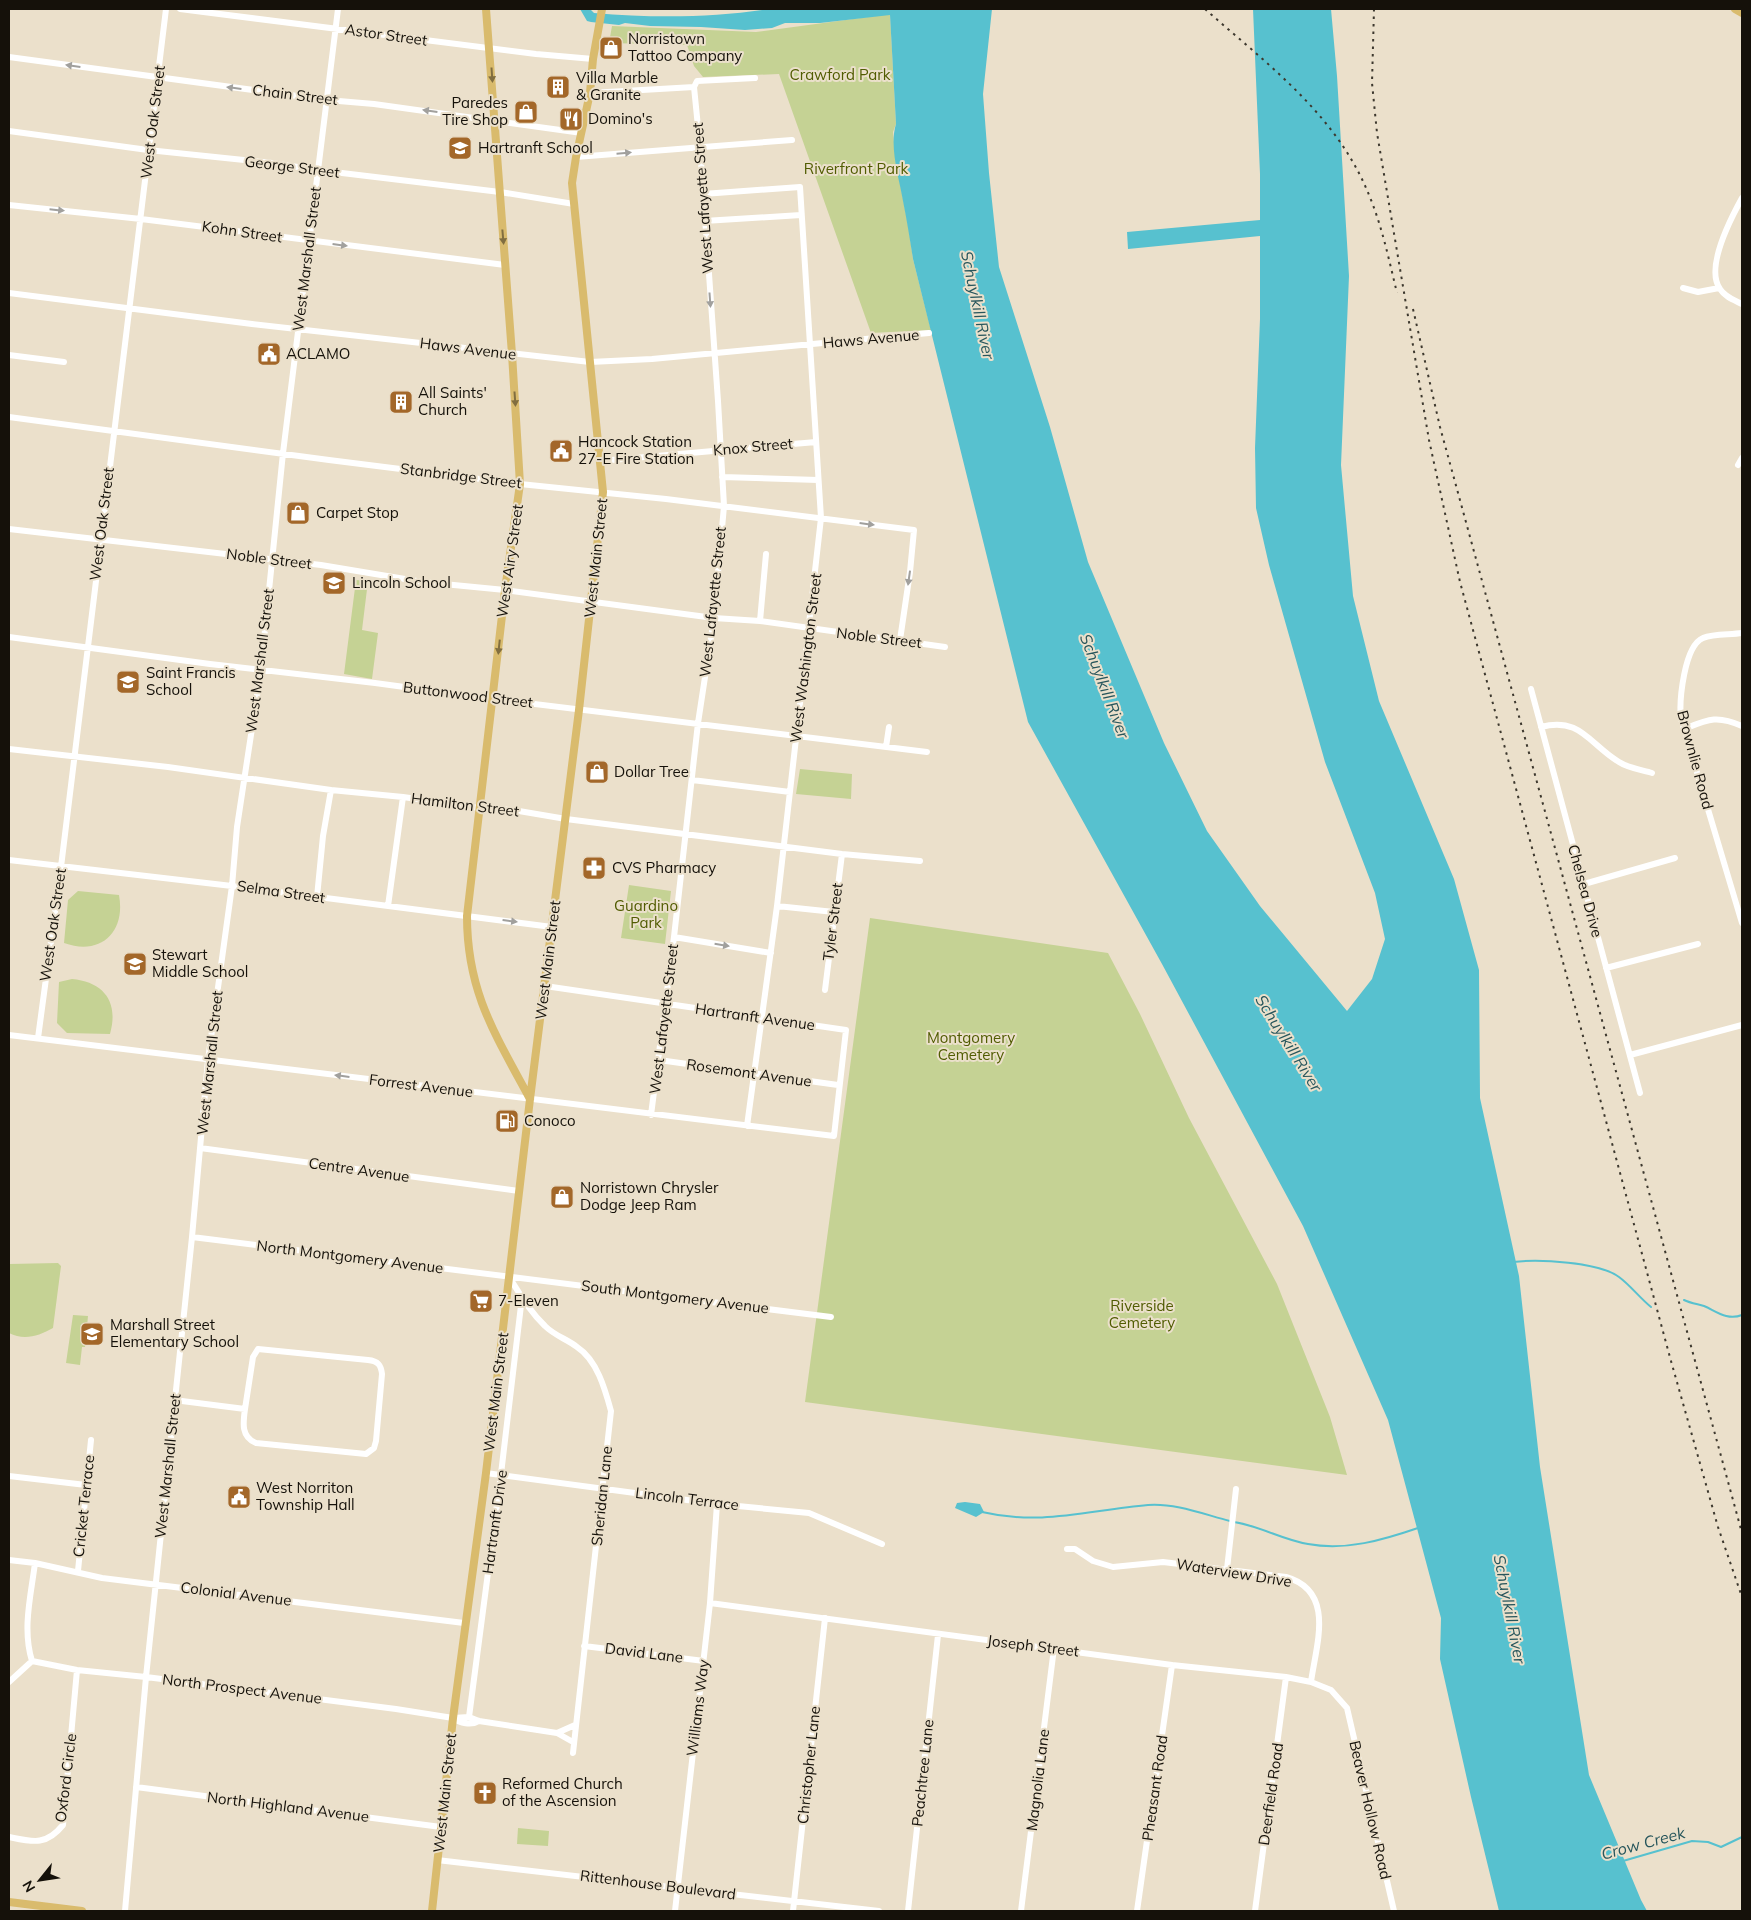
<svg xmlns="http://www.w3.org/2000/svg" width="1751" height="1920" font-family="Mulish,sans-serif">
<rect width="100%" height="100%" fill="#ebe0cb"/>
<!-- green -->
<path fill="#c5d294" d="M 890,14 L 896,124 L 893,132 L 896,162 L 909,230 L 913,259 L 931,330 L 871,333 L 779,74 L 703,77 L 694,66 L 687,45 L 609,43 L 612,26 L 756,32 Z
M 356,580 L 368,581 L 362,630 L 378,633 L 372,679 L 344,674 Z
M 800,769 L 852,774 L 851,799 L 796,794 Z
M 629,885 L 671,891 L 665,944 L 621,938 Z
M 78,891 L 119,895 C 126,933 100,956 64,943 L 68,900 Z
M 870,918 L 1108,953 L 1140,1014 L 1189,1118 L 1277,1284 L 1330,1417 L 1347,1475 L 805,1402 Z
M 72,979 C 104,982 119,1002 110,1034 L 67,1033 L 57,1023 L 59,982 Z
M 58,1263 L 61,1266 L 53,1328 C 39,1336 24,1341 9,1333 L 9,1264 Z
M 73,1315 L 88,1316 L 85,1347 L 82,1347 L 80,1365 L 66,1363 Z
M 518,1828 L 549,1831 L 548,1846 L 517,1844 Z"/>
<!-- water -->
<path fill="#57c1cf" d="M 580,9 L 590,9 L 594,13 C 652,18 712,18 769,9 L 992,9 L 983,94 L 989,173 L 999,267 L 1050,427 L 1088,562 L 1164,743 L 1207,831 L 1260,906 L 1347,1011 L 1372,979 L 1385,939 L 1375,893 L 1325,762 L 1269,565 L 1256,508 L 1255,448 L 1260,319 L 1260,236 L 1128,249 L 1127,232 L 1260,220 L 1260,174 L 1253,9 L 1331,9 L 1337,76 L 1349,276 L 1341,465 L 1353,596 L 1379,701 L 1454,879 L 1479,970 L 1480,1098 L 1519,1276 L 1540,1467 L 1589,1775 L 1641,1900 L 1647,1911 L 1499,1911 L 1471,1797 L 1440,1659 L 1441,1618 L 1388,1420 L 1303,1226 L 1162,964 L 1028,722 L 913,259 C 910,240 907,221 903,201 C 899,177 889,147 896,124 L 890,15 L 820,23 L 785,23 L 772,28 L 745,30 L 701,27 L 650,26 L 625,23 L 619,25 L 591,22 L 587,21 Z
M 965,1502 L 980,1504 L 984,1512 L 976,1517 L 955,1508 L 957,1503 Z"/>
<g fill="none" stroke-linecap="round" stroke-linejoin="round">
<!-- stream -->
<path stroke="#57c1cf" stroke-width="2" d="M 1513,1262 C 1539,1259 1599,1262 1619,1277 C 1630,1285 1640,1298 1651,1307
M 1684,1300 C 1690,1303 1697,1304 1704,1306 C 1716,1311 1727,1321 1742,1315
M 982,1512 C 1041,1526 1089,1510 1148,1505 C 1175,1503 1203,1514 1230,1521
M 1234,1522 C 1260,1526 1283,1540 1308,1544 C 1346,1551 1383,1540 1418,1528
M 1623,1861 L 1692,1841 L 1708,1842 L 1721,1847 L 1742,1837"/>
<!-- minor -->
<path stroke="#fff" stroke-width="6" d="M 180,9 L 536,54 L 593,59
M 9,57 L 327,100 L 374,104 L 582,133
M 590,93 L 694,87 L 697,81 L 755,78
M 9,131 L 148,150 L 272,163 L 317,170 L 500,192 L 574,204
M 576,157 L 792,140
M 703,194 L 800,187 L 821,518 L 777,906 L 747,1126
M 1742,198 C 1731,218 1705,268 1720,289 C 1725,297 1734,300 1742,304
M 9,205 L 141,219 L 505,265
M 704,221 L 801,215
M 1683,288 L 1698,292 L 1719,288
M 9,293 L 252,324 L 590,362 L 652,359 L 929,333
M 9,355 L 64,362
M 9,417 L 329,460 L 520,484 L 666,499 L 914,530 L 910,572 L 900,640
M 600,461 L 816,442
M 1738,465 L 1742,458
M 722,477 L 818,480
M 9,529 L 321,565 L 423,582 L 505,590 L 714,618 L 760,621 L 945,647
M 760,621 L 766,554
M 1742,633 C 1730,635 1714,633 1703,638 C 1684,646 1679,701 1681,719 L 1742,923
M 9,637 L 210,664 L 375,683 L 493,699 L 927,752
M 1531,689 L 1640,1093
M 1541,727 C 1580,716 1590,745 1619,762 C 1628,768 1642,770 1652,773
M 1684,729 C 1709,719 1717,715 1742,726
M 886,747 L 889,727
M 9,749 L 168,767 L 331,790 L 403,797 L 479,808 L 513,810 L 566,819 L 842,854 L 920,861
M 692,780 L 790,792
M 9,860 L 232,886 L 552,927
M 1584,884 L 1675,858
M 317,897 L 323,836 L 331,790
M 388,906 L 403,797
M 777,906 L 834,912
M 674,937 L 771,953
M 1606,968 L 1698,944
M 825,990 L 842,854
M 9,1035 L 834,1136 L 846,1030 L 545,986
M 38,1038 L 61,867 L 166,9
M 1630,1055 L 1742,1025
M 659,1060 L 838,1085
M 651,1115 L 674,937 L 698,723 L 714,618 L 724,506 L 718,401 L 700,147 L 694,87
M 200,1148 L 519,1191
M 192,1237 L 831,1317
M 509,1277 C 520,1294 530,1312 545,1326 C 555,1336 567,1339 577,1347 C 597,1360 605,1389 611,1411 L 573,1753
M 174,1400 L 245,1409 C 243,1423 241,1437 256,1443 L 366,1454 L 374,1448 L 376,1441 L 382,1374 C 381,1365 378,1361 368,1360 L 258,1349 L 253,1357 L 245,1409
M 486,1473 L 717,1504 L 809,1513 L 882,1544
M 9,1476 L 86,1485
M 1067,1549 L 1075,1549 L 1093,1561 L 1113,1567 L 1163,1562 L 1286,1577 C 1336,1591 1316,1645 1311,1682
M 9,1560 L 35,1563 L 102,1578 L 464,1623
M 1227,1569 L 1236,1489
M 78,1571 L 91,1440
M 710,1603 L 1172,1665 L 1286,1677 L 1311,1682 L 1331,1690 L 1347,1708 L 1394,1911
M 584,1646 L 704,1661
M 32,1661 L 77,1670 L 146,1677 L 396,1709 L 453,1718 C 460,1723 471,1726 479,1721
M 32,1661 C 22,1629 31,1595 35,1563
M 9,1682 L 32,1661
M 469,1717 L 501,1474 L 522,1297
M 453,1718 L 469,1717 L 479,1721 L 557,1733 L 573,1742
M 557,1733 L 575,1725
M 136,1787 L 441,1827
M 9,1837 C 33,1842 46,1846 63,1825 L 77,1670
M 437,1860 L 879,1911
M 125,1911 L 146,1677 L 192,1237 L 208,1060 L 232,886 L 237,827 L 261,669 L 283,453 L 338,9
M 675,1911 L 710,1603 L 717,1504
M 793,1911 L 825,1618
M 908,1911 L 938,1635
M 1021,1911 L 1054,1648
M 1137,1911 L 1172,1665
M 1255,1911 L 1286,1677"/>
<!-- major -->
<path stroke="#d9bb6d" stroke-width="8" d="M 486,9 L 512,354 L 520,484 L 505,590 L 467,916 C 467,992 495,1034 530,1099
M 1735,9 L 1742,13
M 9,1902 L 82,1911
M 432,1911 L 453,1718 L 486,1473 L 530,1099 L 579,710 L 603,492 L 572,183 L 576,157 L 590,93 L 593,59 L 602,9"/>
<!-- rail -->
<path stroke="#3d382e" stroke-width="2" stroke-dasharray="2.5 5" stroke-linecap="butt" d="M 1205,9 C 1267,64 1337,115 1369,195 C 1382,226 1389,260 1397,293
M 1374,9 L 1372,83 L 1377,133 L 1429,440 L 1460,582 L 1671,1361 L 1718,1527 L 1742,1597
M 1413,309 L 1440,427 L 1742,1533"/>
</g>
<!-- one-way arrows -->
<defs><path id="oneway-solid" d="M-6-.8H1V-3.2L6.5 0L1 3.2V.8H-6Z" transform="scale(1.25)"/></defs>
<g fill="#a1a09d">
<use href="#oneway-solid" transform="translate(73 66) rotate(-172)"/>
<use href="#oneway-solid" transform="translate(234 88) rotate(-173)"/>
<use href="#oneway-solid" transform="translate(430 111) rotate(-172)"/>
<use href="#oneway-solid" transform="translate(624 153) rotate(-5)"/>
<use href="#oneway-solid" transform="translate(57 210) rotate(6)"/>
<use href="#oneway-solid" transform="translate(340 245) rotate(7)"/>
<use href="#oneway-solid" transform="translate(710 300) rotate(86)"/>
<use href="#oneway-solid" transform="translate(867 524) rotate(7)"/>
<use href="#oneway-solid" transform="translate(909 578) rotate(98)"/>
<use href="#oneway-solid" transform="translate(510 921) rotate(7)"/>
<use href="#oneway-solid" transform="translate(722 945) rotate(9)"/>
<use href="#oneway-solid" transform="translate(342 1076) rotate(-173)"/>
</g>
<g fill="#816e40">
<use href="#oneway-solid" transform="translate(492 75) rotate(86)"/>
<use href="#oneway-solid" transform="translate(503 237) rotate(85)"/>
<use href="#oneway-solid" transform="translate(515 399) rotate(86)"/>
<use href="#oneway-solid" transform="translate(499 647) rotate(96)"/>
</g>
<!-- icons -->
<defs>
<g id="shop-square" transform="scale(1.25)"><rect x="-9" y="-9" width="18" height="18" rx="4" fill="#a36729" stroke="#ebe0cb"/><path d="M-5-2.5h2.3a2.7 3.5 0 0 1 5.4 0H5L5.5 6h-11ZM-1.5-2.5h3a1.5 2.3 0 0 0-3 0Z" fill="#fff"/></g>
<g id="building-square" transform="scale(1.25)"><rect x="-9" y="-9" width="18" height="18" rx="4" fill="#a36729" stroke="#ebe0cb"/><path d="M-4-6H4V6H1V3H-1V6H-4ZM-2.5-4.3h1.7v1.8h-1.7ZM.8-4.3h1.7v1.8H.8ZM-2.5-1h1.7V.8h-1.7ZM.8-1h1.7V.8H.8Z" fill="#fff"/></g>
<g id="restaurant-square" transform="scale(1.25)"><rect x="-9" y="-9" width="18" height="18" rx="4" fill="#a36729" stroke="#ebe0cb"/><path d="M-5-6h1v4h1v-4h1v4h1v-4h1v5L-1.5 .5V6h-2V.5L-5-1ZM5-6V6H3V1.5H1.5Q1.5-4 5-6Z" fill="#fff"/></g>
<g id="school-square" transform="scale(1.25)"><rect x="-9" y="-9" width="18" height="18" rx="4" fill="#a36729" stroke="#ebe0cb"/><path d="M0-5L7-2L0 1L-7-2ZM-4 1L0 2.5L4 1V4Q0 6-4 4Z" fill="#fff"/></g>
<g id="civic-square" transform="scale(1.25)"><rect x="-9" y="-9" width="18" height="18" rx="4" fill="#a36729" stroke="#ebe0cb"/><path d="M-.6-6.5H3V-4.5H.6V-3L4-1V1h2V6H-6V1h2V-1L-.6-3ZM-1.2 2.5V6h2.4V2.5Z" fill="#fff"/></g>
<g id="pharmacy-square" transform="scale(1.25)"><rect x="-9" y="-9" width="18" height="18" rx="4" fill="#a36729" stroke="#ebe0cb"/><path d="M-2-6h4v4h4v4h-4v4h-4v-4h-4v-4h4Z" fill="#fff"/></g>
<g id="fuel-square" transform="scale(1.25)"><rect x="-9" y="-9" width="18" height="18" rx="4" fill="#a36729" stroke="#ebe0cb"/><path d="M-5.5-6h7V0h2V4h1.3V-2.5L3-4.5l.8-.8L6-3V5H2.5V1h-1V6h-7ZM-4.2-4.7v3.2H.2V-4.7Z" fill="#fff"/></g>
<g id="supermarket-square" transform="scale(1.25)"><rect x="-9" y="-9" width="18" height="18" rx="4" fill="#a36729" stroke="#ebe0cb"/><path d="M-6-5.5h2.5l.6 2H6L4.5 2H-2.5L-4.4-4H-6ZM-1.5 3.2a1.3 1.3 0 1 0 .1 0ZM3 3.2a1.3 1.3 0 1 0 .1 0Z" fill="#fff"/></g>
<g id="church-square" transform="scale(1.25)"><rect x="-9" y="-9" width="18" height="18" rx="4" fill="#a36729" stroke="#ebe0cb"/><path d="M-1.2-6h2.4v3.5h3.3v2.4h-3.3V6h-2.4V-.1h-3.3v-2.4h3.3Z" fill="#fff"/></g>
</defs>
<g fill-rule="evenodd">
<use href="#shop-square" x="611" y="48"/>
<use href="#building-square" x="558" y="87"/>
<use href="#shop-square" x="526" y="112"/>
<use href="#restaurant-square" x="571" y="119"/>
<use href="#school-square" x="460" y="148"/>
<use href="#civic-square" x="269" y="354"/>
<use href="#building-square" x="401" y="402"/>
<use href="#civic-square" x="561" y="451"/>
<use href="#shop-square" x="298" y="513"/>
<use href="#school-square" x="334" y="583"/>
<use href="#school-square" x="128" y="682"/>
<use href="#shop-square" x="597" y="772"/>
<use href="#pharmacy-square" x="594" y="868"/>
<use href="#school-square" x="135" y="964"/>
<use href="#fuel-square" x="507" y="1121"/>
<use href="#shop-square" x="562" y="1197"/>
<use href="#supermarket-square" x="481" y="1301"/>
<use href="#school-square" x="92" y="1334"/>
<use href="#civic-square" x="239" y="1497"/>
<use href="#church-square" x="485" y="1793"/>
</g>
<g text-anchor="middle" stroke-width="4" stroke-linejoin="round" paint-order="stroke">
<!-- street labels -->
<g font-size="15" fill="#15110a" stroke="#ebe0cb">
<text transform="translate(386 35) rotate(8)" y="5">Astor Street</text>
<text transform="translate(295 95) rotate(7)" y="5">Chain Street</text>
<text transform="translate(153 122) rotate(-83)" y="5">West Oak Street</text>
<text transform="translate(292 167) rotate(7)" y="5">George Street</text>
<text transform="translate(703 198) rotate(-94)" y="5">West Lafayette Street</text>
<text transform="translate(242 232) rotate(8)" y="5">Kohn Street</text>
<text transform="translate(307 259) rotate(-83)" y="5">West Marshall Street</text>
<text transform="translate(871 339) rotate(-5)" y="5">Haws Avenue</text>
<text transform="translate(468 349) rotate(7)" y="5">Haws Avenue</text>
<text transform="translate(753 447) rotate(-5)" y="5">Knox Street</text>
<text transform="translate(461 476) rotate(7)" y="5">Stanbridge Street</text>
<text transform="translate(102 524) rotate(-83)" y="5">West Oak Street</text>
<text transform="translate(596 558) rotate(-84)" y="5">West Main Street</text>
<text transform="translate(269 559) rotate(7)" y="5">Noble Street</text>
<text transform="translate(510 561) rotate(-82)" y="5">West Airy Street</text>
<text transform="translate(713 602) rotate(-84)" y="5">West Lafayette Street</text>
<text transform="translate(879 638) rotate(7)" y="5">Noble Street</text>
<text transform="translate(806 658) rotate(-83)" y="5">West Washington Street</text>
<text transform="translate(260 661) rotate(-83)" y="5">West Marshall Street</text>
<text transform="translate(468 695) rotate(7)" y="5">Buttonwood Street</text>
<text transform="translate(1695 760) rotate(75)" y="5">Brownlie Road</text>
<text transform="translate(465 805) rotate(7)" y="5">Hamilton Street</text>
<text transform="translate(1585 891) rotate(75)" y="5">Chelsea Drive</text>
<text transform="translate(281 892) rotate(8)" y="5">Selma Street</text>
<text transform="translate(833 922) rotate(-83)" y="5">Tyler Street</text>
<text transform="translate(53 925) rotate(-82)" y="5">West Oak Street</text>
<text transform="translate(548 960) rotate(-83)" y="5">West Main Street</text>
<text transform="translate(755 1017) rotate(8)" y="5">Hartranft Avenue</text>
<text transform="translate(664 1019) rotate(-83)" y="5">West Lafayette Street</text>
<text transform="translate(210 1063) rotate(-84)" y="5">West Marshall Street</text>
<text transform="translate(749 1073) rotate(8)" y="5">Rosemont Avenue</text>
<text transform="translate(421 1086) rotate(7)" y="5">Forrest Avenue</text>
<text transform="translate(359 1170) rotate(8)" y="5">Centre Avenue</text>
<text transform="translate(350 1257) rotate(7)" y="5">North Montgomery Avenue</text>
<text transform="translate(675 1297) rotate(7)" y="5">South Montgomery Avenue</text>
<text transform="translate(496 1392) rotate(-83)" y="5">West Main Street</text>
<text transform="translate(168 1466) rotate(-84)" y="5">West Marshall Street</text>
<text transform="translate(602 1496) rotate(-84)" y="5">Sheridan Lane</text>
<text transform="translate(687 1499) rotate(7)" y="5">Lincoln Terrace</text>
<text transform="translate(84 1506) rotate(-84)" y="5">Cricket Terrace</text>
<text transform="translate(495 1522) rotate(-82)" y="5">Hartranft Drive</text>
<text transform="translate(1234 1573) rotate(9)" y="5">Waterview Drive</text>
<text transform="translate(236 1594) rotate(7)" y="5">Colonial Avenue</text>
<text transform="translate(1033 1646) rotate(7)" y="5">Joseph Street</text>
<text transform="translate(644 1653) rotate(7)" y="5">David Lane</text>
<text transform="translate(242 1689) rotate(7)" y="5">North Prospect Avenue</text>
<text transform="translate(698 1708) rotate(-83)" y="5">Williams Way</text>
<text transform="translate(809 1765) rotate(-84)" y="5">Christopher Lane</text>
<text transform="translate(923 1773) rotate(-84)" y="5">Peachtree Lane</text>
<text transform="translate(66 1778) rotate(-83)" y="5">Oxford Circle</text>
<text transform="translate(1038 1780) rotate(-83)" y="5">Magnolia Lane</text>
<text transform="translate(1155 1788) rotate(-82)" y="5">Pheasant Road</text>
<text transform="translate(445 1793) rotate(-84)" y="5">West Main Street</text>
<text transform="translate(1271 1794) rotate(-82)" y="5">Deerfield Road</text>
<text transform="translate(288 1807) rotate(7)" y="5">North Highland Avenue</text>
<text transform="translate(1370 1810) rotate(77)" y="5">Beaver Hollow Road</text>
<text transform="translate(658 1885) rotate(7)" y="5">Rittenhouse Boulevard</text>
</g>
<!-- poi labels -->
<g font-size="15" fill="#15110a" stroke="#ebe0cb" text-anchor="start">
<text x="628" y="44">Norristown<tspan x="628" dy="17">Tattoo Company</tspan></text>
<text x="576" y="83">Villa Marble<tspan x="576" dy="17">&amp; Granite</tspan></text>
<text x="508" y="108" text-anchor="end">Paredes<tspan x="508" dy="17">Tire Shop</tspan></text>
<text x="588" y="124">Domino's</text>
<text x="478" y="153">Hartranft School</text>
<text x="286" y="359">ACLAMO</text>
<text x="418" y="398">All Saints'<tspan x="418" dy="17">Church</tspan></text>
<text x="578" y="447">Hancock Station<tspan x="578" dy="17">27-E Fire Station</tspan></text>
<text x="316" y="518">Carpet Stop</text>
<text x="352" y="588">Lincoln School</text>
<text x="146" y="678">Saint Francis<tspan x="146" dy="17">School</tspan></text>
<text x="614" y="777">Dollar Tree</text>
<text x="612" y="873">CVS Pharmacy</text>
<text x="152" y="960">Stewart<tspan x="152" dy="17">Middle School</tspan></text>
<text x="524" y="1126">Conoco</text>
<text x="580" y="1193">Norristown Chrysler<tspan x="580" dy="17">Dodge Jeep Ram</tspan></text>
<text x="498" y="1306">7-Eleven</text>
<text x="110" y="1330">Marshall Street<tspan x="110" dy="17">Elementary School</tspan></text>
<text x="256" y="1493">West Norriton<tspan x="256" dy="17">Township Hall</tspan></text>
<text x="502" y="1789">Reformed Church<tspan x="502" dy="17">of the Ascension</tspan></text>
</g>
<!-- park labels -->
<g font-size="15" fill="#515c02" stroke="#ebe0cb">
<text x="840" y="80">Crawford Park</text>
<text x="856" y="174">Riverfront Park</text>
<text x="646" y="911">Guardino<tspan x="646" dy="17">Park</tspan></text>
<text x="971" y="1043">Montgomery<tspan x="971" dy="17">Cemetery</tspan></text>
<text x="1142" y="1311">Riverside<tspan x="1142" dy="17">Cemetery</tspan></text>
</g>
<!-- water labels -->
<g font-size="16" font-style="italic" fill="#27565c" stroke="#ebe0cb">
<text transform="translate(978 305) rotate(78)" y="6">Schuylkill River</text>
<text transform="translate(1105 686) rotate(69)" y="6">Schuylkill River</text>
<text transform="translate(1289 1043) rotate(58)" y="6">Schuylkill River</text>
<text transform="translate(1510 1609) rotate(79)" y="6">Schuylkill River</text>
<text transform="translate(1643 1843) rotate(-15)" y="6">Crow Creek</text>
</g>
</g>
<!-- border -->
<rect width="1751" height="1920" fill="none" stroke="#15110a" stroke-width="20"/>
<!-- north arrow -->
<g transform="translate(40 1880) rotate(240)" stroke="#ebe0cb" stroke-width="4" paint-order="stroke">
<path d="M0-4L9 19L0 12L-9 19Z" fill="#15110a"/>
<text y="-8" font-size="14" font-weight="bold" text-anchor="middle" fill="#15110a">N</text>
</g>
</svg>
